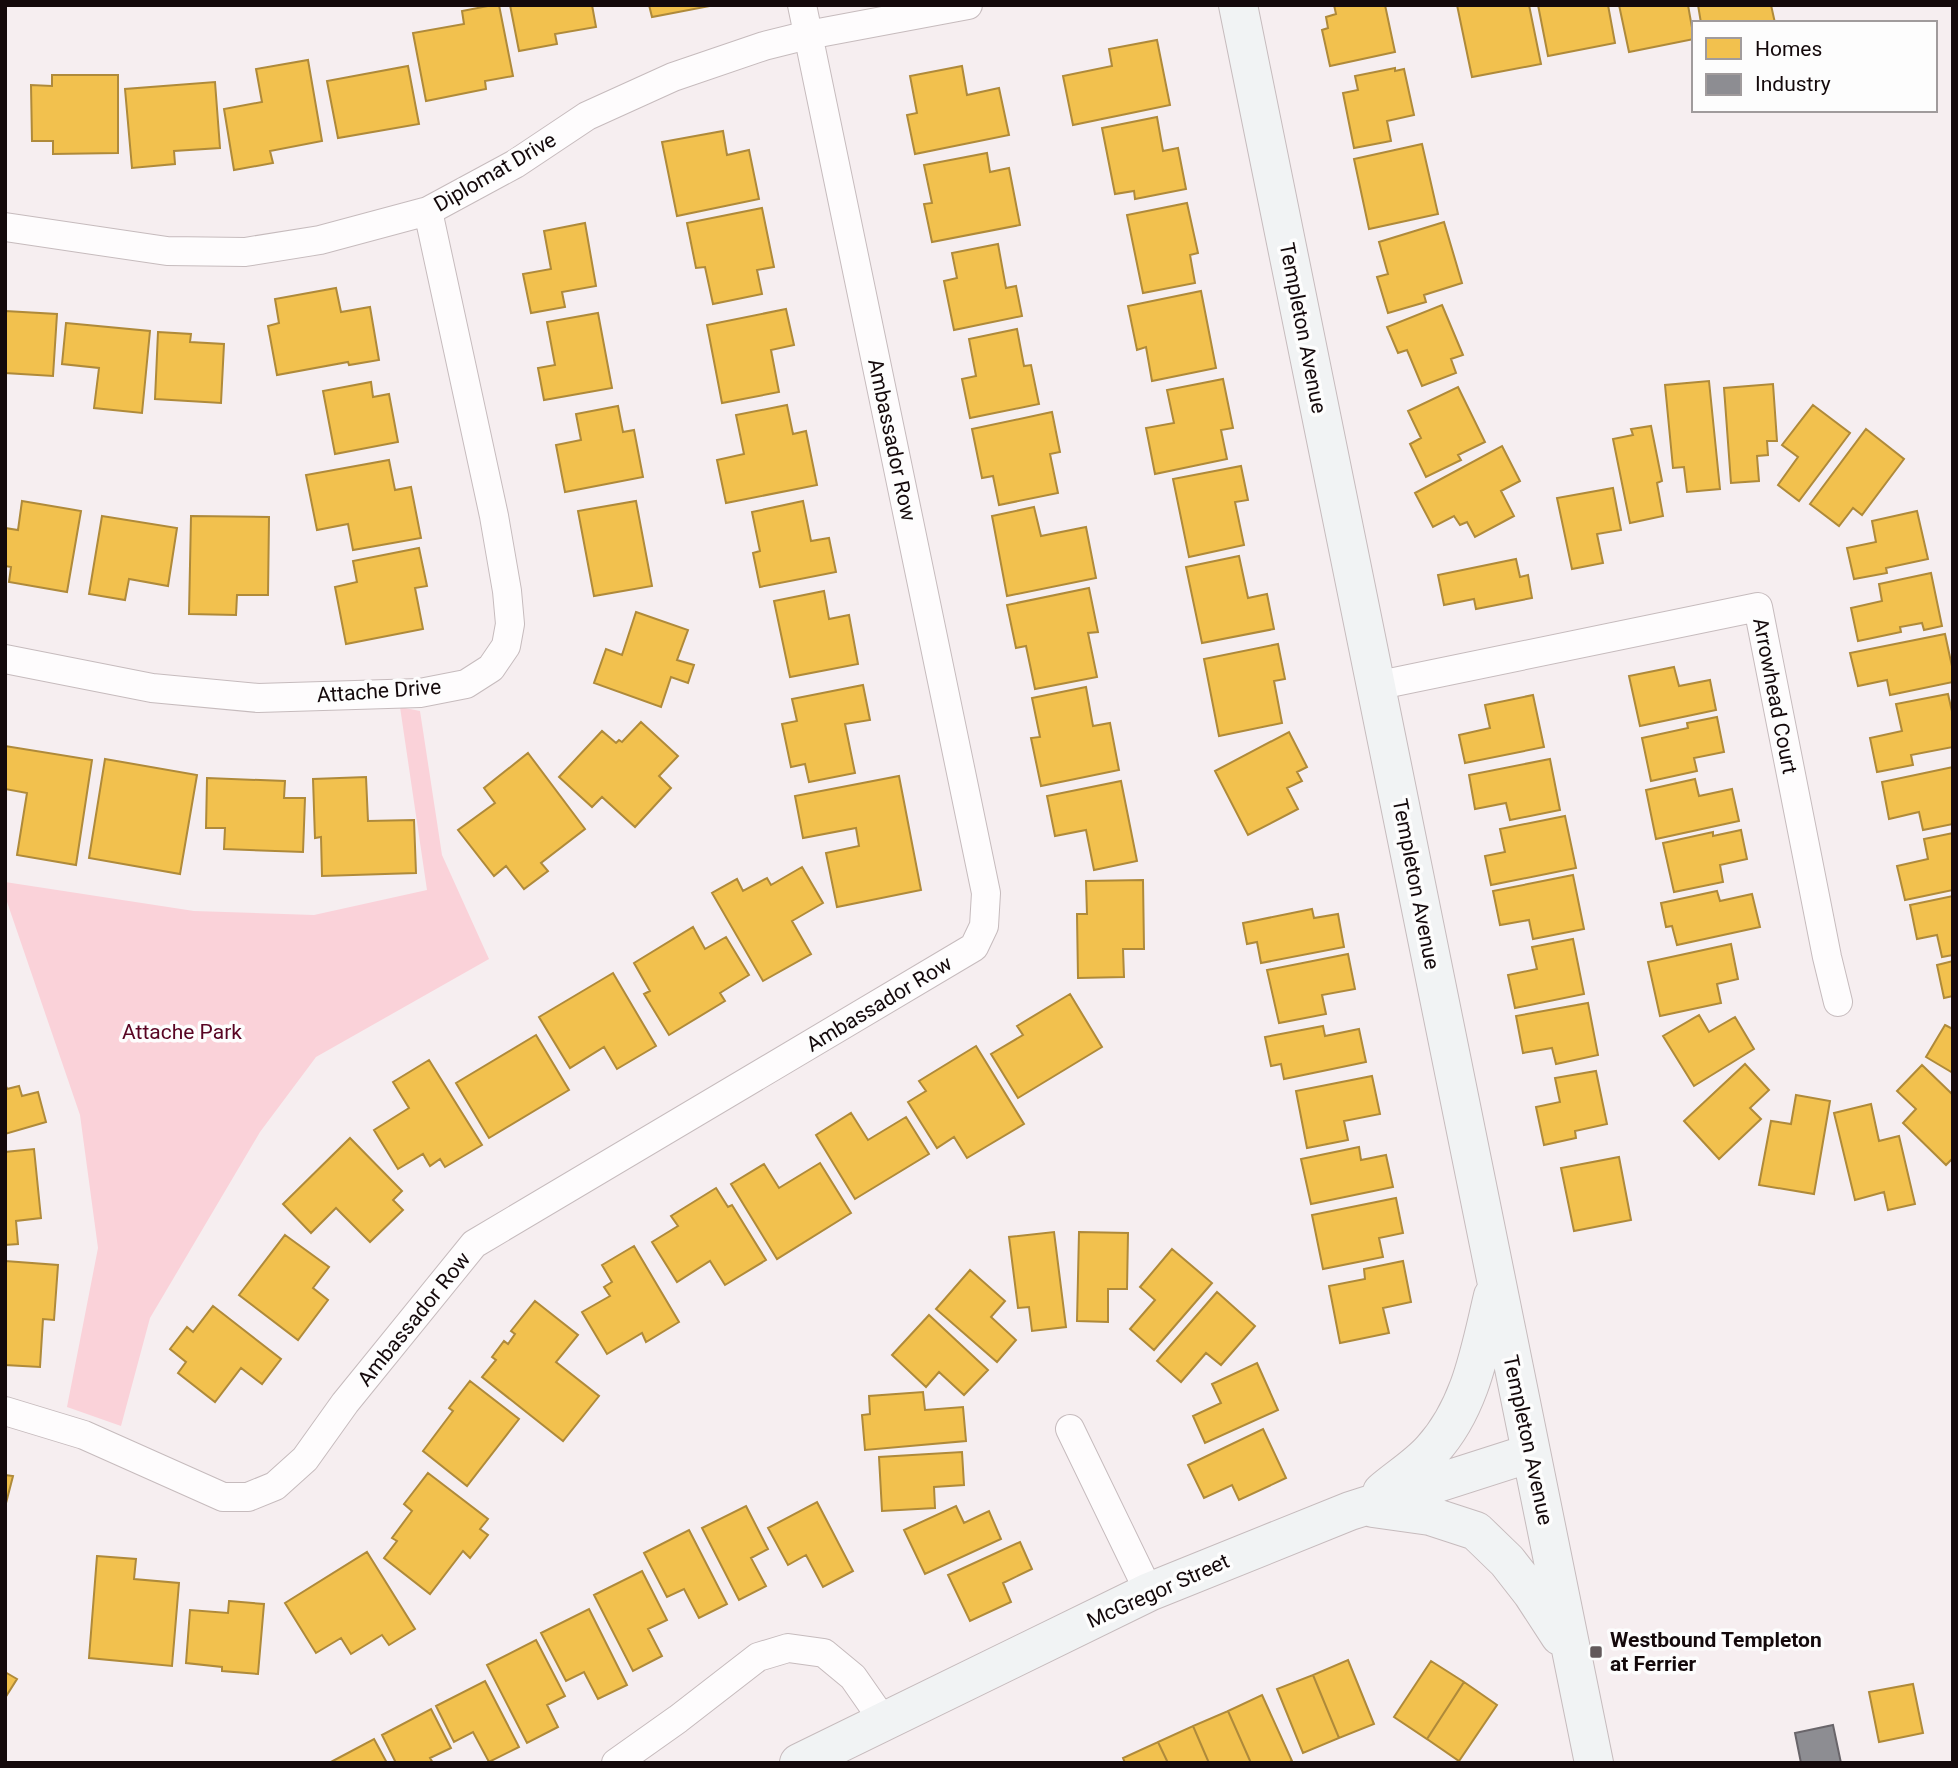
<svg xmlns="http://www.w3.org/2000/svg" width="1958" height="1768" font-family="Roboto,sans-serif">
<rect width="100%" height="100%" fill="#f6eef0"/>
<!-- green -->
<path fill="#fad2d9" d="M 400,707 L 420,711 L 442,855 L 489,959 L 316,1057 L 260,1132 L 150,1318 L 121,1426 L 67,1407 L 98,1248 L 80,1115 L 5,896 L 5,882 L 194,911 L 314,915 L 427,890 Z"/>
<!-- homes -->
<path fill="#f2c14e" stroke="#af8a3a" stroke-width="2" d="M 493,5 L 499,5 L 513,76 L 485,81 L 486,89 L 426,101 L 413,33 L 464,24 L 462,11 Z
M 510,5 L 592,5 L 596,27 L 555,34 L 557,44 L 519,51 Z
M 649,5 L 710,5 L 710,6 L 652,17 Z
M 1334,5 L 1385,5 L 1395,52 L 1330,66 L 1322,30 L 1328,28 L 1326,17 L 1336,14 Z
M 1457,5 L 1529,5 L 1541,64 L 1472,77 Z
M 1538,5 L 1608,5 L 1615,43 L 1548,56 Z
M 1619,5 L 1688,5 L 1694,39 L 1629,52 Z
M 1698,5 L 1771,5 L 1775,23 L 1701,23 Z
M 1157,40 L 1170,105 L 1073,125 L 1063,76 L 1112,66 L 1109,49 Z
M 308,60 L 322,141 L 270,151 L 273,163 L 234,170 L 224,109 L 262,102 L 256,69 Z
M 408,66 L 419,124 L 338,138 L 327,81 Z
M 962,66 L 967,95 L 999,88 L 1009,135 L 915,154 L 907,115 L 917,113 L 910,76 Z
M 1395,68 L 1395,71 L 1404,69 L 1414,115 L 1387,121 L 1391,141 L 1354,148 L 1343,93 L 1358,90 L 1355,76 Z
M 52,75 L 118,75 L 118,153 L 53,154 L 53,141 L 32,141 L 31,85 L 52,86 Z
M 215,82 L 220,148 L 174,151 L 175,164 L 132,168 L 125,89 Z
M 1157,117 L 1163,151 L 1178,148 L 1186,189 L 1135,199 L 1134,191 L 1115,194 L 1102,128 Z
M 723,131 L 727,155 L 749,150 L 759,199 L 677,216 L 662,142 Z
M 1422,144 L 1438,214 L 1369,229 L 1354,159 Z
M 987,153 L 990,172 L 1009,168 L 1020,225 L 932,242 L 924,204 L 932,203 L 924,165 Z
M 1187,203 L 1198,253 L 1190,255 L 1195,283 L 1143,293 L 1127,215 Z
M 762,208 L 774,267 L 757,270 L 762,294 L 713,304 L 705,267 L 696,268 L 687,223 Z
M 1444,222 L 1462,283 L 1424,295 L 1426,302 L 1388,313 L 1377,277 L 1388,274 L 1379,242 Z
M 585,223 L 596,286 L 562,292 L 565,307 L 531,313 L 523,274 L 551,269 L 544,231 Z
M 998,244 L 1006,288 L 1016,286 L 1022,316 L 954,330 L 944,281 L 957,278 L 952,253 Z
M 336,288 L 341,312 L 370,307 L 379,360 L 349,365 L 348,362 L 277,375 L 268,326 L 279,323 L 275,299 Z
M 1201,291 L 1216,368 L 1152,381 L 1146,347 L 1137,350 L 1128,306 Z
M 1442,305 L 1463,355 L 1451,359 L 1456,373 L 1422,386 L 1407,350 L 1398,353 L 1387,327 Z
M 786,309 L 794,345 L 771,350 L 779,392 L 722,403 L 707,325 Z
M 5,311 L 57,314 L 53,376 L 5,373 Z
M 598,313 L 612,388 L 544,400 L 538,368 L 555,365 L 547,322 Z
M 66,323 L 150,331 L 142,413 L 94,408 L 99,368 L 62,364 Z
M 1017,329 L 1024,366 L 1031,365 L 1039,404 L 970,418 L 962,379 L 976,376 L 969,339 Z
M 158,332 L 191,334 L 190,342 L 224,344 L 221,403 L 155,399 Z
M 1223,379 L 1233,428 L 1221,430 L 1227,459 L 1155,474 L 1146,428 L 1174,423 L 1167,390 Z
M 1709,381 L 1720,489 L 1687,492 L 1684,467 L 1673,468 L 1665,385 Z
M 371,382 L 373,397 L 389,394 L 398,442 L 335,454 L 323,391 Z
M 1773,384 L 1777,441 L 1767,441 L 1768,455 L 1757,456 L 1759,481 L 1731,483 L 1724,388 Z
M 1458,387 L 1485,442 L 1458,455 L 1461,460 L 1426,477 L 1410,444 L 1421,438 L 1408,411 Z
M 787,405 L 793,434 L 806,431 L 817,485 L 726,503 L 717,460 L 744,454 L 736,415 Z
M 1813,405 L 1850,433 L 1799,501 L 1778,485 L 1798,457 L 1782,445 Z
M 618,406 L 623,432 L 634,430 L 643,477 L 565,492 L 556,445 L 581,440 L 576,414 Z
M 1052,412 L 1060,452 L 1050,454 L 1058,493 L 999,505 L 993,476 L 982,478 L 972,429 Z
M 1651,426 L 1662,481 L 1657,483 L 1663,516 L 1630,523 L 1613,439 L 1633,435 L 1631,429 Z
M 1866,429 L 1904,459 L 1862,515 L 1853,508 L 1839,526 L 1810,504 Z
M 1502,446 L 1520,481 L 1501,491 L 1514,516 L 1475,537 L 1467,522 L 1460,525 L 1454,516 L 1433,527 L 1415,493 Z
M 389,460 L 395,490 L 411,487 L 421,538 L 353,550 L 348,524 L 317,530 L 306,475 Z
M 1241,466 L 1248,500 L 1235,502 L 1244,545 L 1189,557 L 1173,479 Z
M 1613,488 L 1621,530 L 1597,534 L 1603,563 L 1572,569 L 1557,498 Z
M 22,501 L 81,511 L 67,592 L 9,582 L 11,567 L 5,566 L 5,528 L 18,530 Z
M 636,501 L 652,586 L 594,596 L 578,511 Z
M 803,501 L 811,541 L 829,538 L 836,572 L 760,587 L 753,553 L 760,551 L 752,512 Z
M 1034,507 L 1041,536 L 1086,527 L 1096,578 L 1007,596 L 992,516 Z
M 1917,511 L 1928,559 L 1886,568 L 1887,573 L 1854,579 L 1847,548 L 1876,542 L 1872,521 Z
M 102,516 L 177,528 L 168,586 L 129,579 L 125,600 L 89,594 Z
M 191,516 L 269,517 L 268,595 L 237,595 L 236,615 L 189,614 Z
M 419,548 L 427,586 L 415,588 L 423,629 L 346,644 L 335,587 L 357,582 L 353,561 Z
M 1239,556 L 1248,598 L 1267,594 L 1274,629 L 1202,643 L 1186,567 Z
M 1516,559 L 1520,577 L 1528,575 L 1532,598 L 1476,609 L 1474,599 L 1444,605 L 1438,575 Z
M 1931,573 L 1942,626 L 1924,630 L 1922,623 L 1900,627 L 1901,632 L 1858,641 L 1851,608 L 1882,601 L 1879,584 Z
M 1089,588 L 1098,632 L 1088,633 L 1097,677 L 1035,689 L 1026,646 L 1016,648 L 1007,605 Z
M 824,591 L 829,619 L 849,615 L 858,664 L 790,677 L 774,601 Z
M 636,612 L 688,630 L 677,660 L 694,665 L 688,683 L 671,677 L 661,707 L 594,683 L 606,649 L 622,655 Z
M 1945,634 L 1953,671 L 1953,682 L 1890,695 L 1887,680 L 1858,686 L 1850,653 Z
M 1278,644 L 1285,679 L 1274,681 L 1282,723 L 1219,736 L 1204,659 Z
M 1674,667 L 1679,686 L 1710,680 L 1716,710 L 1640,726 L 1629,676 Z
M 863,685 L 870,720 L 845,724 L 855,773 L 809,782 L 805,764 L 791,767 L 782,724 L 797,721 L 792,699 Z
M 1086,687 L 1093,726 L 1110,723 L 1119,770 L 1041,786 L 1031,738 L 1040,737 L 1032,698 Z
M 1948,694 L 1953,716 L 1953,747 L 1911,755 L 1913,765 L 1877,772 L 1870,738 L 1902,731 L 1896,704 Z
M 1533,695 L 1544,747 L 1465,763 L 1459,735 L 1490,728 L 1485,705 Z
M 1717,717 L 1724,752 L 1694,758 L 1697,771 L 1651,781 L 1642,738 L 1688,728 L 1687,723 Z
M 641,722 L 678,756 L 659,776 L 671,788 L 635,827 L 602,797 L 592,807 L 559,777 L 602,731 L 616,743 L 619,740 L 622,742 Z
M 1289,732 L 1307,767 L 1297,772 L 1302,781 L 1287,788 L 1298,809 L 1248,835 L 1215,771 Z
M 5,746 L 92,760 L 76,865 L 17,855 L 27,793 L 5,789 Z
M 528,753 L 585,829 L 541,863 L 548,871 L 524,889 L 506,866 L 494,876 L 458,830 L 495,803 L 484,788 Z
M 105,759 L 197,775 L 180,874 L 89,858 Z
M 1550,759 L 1560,810 L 1510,820 L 1506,803 L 1475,809 L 1469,775 Z
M 1953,767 L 1953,824 L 1923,830 L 1919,812 L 1889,819 L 1882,782 Z
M 899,776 L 921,890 L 837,907 L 826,853 L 859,846 L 856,828 L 803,838 L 795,796 Z
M 366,777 L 368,821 L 414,820 L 416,873 L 322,876 L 321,837 L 315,838 L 313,779 Z
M 207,778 L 285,781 L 284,798 L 305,798 L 303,852 L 224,849 L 225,828 L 206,828 Z
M 1695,779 L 1699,796 L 1732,789 L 1739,821 L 1656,839 L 1646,790 Z
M 1121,781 L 1137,861 L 1094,870 L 1086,830 L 1055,836 L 1047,796 Z
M 1565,816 L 1576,868 L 1491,885 L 1485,856 L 1505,852 L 1500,829 Z
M 1741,830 L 1747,859 L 1720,865 L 1723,882 L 1674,892 L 1663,843 L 1713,832 L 1713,836 Z
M 1953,833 L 1953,890 L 1905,900 L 1897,866 L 1928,859 L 1924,839 Z
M 802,867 L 823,903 L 792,921 L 811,954 L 763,981 L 712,893 L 737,879 L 743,891 L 767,878 L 771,885 Z
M 1573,875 L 1584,929 L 1533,939 L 1529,920 L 1500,925 L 1493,891 Z
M 1143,880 L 1144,949 L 1123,949 L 1124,977 L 1078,978 L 1077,914 L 1087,914 L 1086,881 Z
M 1717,891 L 1720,901 L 1752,894 L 1760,927 L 1677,945 L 1672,926 L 1666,927 L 1661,903 Z
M 1953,896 L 1953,955 L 1942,957 L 1937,935 L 1917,939 L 1910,905 Z
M 1312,909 L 1314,918 L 1338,914 L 1344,947 L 1261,963 L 1257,942 L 1247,944 L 1243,923 Z
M 693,927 L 705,949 L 726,937 L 749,975 L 720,993 L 725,1001 L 669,1035 L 644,994 L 650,991 L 634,963 Z
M 1573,939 L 1584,994 L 1515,1008 L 1508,975 L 1537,969 L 1532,947 Z
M 1731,944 L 1738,979 L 1717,984 L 1721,1003 L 1660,1016 L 1648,962 Z
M 1348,954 L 1355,989 L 1322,995 L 1326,1014 L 1279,1023 L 1267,970 Z
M 1953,961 L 1953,996 L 1944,998 L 1937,965 Z
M 613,973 L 656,1046 L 617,1069 L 604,1047 L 570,1068 L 539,1017 Z
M 1070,994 L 1102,1047 L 1018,1098 L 991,1054 L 1023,1035 L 1017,1026 Z
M 1588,1003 L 1598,1055 L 1556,1064 L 1552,1048 L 1523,1053 L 1516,1016 Z
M 1699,1015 L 1709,1032 L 1735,1017 L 1754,1049 L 1694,1086 L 1663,1036 Z
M 1945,1025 L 1953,1029 L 1953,1073 L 1926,1057 Z
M 1323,1026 L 1325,1036 L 1359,1029 L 1366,1062 L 1284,1079 L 1281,1064 L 1271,1066 L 1265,1037 Z
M 536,1035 L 569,1090 L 489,1138 L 456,1083 Z
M 976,1046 L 1024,1124 L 967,1158 L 954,1137 L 937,1148 L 908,1102 L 926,1091 L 919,1081 Z
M 429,1060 L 482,1145 L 445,1167 L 440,1159 L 430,1166 L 423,1154 L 398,1169 L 374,1130 L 409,1108 L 393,1082 Z
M 1745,1064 L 1769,1090 L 1750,1108 L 1761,1119 L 1719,1159 L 1684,1121 Z
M 1922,1065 L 1953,1095 L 1953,1158 L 1946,1165 L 1903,1123 L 1916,1109 L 1897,1091 Z
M 1596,1071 L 1607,1124 L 1575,1131 L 1576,1138 L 1544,1145 L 1536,1107 L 1560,1102 L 1555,1078 Z
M 1372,1076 L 1380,1114 L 1344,1121 L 1348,1140 L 1307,1148 L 1296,1091 Z
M 5,1083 L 7,1089 L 19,1086 L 22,1096 L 38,1092 L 46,1122 L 5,1134 Z
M 1796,1095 L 1830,1101 L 1814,1194 L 1759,1185 L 1771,1121 L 1791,1124 Z
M 1871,1104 L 1879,1141 L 1899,1136 L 1915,1204 L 1888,1210 L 1884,1192 L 1855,1200 L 1834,1113 Z
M 851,1113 L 868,1140 L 906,1117 L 929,1154 L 855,1199 L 816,1135 Z
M 350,1138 L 402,1191 L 393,1200 L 403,1210 L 370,1242 L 336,1208 L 311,1233 L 283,1204 Z
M 1359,1147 L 1361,1160 L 1386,1155 L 1393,1187 L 1311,1204 L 1301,1159 Z
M 34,1149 L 41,1218 L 16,1221 L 18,1244 L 5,1245 L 5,1152 Z
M 1619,1157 L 1631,1220 L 1574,1231 L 1561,1168 Z
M 820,1163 L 851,1213 L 777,1259 L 731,1184 L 764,1164 L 779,1188 Z
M 716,1188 L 728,1207 L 732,1205 L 766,1260 L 725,1285 L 710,1261 L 677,1282 L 652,1242 L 678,1226 L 671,1216 Z
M 1396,1198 L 1403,1233 L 1379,1238 L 1383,1257 L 1323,1269 L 1312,1215 Z
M 1054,1232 L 1066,1327 L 1032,1331 L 1029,1307 L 1018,1308 L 1009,1237 Z
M 1079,1232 L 1128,1233 L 1127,1289 L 1108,1289 L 1108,1322 L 1077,1321 Z
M 285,1235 L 329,1267 L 313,1288 L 328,1300 L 298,1340 L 239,1295 Z
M 634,1246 L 679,1322 L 646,1342 L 642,1333 L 607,1354 L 582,1312 L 610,1296 L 604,1287 L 612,1282 L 602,1265 Z
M 1172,1249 L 1212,1283 L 1154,1350 L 1130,1329 L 1155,1300 L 1140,1287 Z
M 5,1261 L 58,1265 L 54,1320 L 43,1319 L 40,1367 L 5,1365 Z
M 1403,1261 L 1411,1302 L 1383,1308 L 1389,1333 L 1340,1343 L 1329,1286 L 1365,1279 L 1364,1269 Z
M 970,1270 L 1005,1301 L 991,1317 L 1016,1340 L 997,1362 L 936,1309 Z
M 1217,1292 L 1255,1326 L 1221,1365 L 1206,1353 L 1181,1382 L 1157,1361 Z
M 535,1301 L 578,1335 L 556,1362 L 599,1396 L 563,1441 L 482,1377 L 496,1360 L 492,1357 L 504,1341 L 508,1344 L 515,1334 L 511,1331 Z
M 213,1306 L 281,1359 L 262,1384 L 241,1368 L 215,1402 L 178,1373 L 186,1362 L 170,1349 L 187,1327 L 193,1332 Z
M 929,1315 L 988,1370 L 964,1395 L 939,1372 L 926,1387 L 892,1355 Z
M 1257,1363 L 1278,1410 L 1205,1443 L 1193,1416 L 1221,1403 L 1212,1384 Z
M 470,1381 L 519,1419 L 467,1486 L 423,1451 L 453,1411 L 449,1408 Z
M 923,1392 L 925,1410 L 963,1407 L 966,1441 L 865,1450 L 862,1415 L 870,1414 L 869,1396 Z
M 1263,1429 L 1286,1478 L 1239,1500 L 1232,1485 L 1204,1498 L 1188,1465 Z
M 962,1452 L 964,1485 L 934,1487 L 935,1508 L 882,1511 L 879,1457 Z
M 428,1473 L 488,1519 L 480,1529 L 488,1535 L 470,1558 L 463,1551 L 430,1594 L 384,1558 L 397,1541 L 392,1538 L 412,1511 L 404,1504 Z
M 5,1475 L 13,1476 L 5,1507 Z
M 817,1502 L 853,1571 L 823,1587 L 806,1555 L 788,1565 L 768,1528 Z
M 746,1506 L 768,1549 L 751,1558 L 766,1586 L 739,1600 L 702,1528 Z
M 956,1506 L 964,1523 L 989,1511 L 1001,1539 L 925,1574 L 904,1530 Z
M 689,1530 L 727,1604 L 699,1618 L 684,1589 L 667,1597 L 644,1553 Z
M 1020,1542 L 1032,1569 L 1003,1583 L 1011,1602 L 970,1621 L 948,1575 Z
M 367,1552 L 415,1629 L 389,1645 L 382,1635 L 351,1654 L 341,1638 L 316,1653 L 285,1603 Z
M 97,1556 L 136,1559 L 134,1579 L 179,1583 L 172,1666 L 89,1658 Z
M 642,1571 L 667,1620 L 648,1629 L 662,1656 L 633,1671 L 594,1595 Z
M 229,1601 L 264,1604 L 258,1674 L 222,1671 L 222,1667 L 186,1663 L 190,1610 L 228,1613 Z
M 589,1609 L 627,1685 L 598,1699 L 584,1672 L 566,1681 L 541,1633 Z
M 536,1640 L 565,1696 L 547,1705 L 558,1727 L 527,1743 L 487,1665 Z
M 1348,1660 L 1374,1724 L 1339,1738 L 1313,1675 Z
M 1431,1661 L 1464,1682 L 1427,1739 L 1394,1717 Z
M 5,1672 L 17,1679 L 5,1698 Z
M 1313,1675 L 1339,1738 L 1303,1753 L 1277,1689 Z
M 485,1681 L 519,1747 L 489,1762 L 473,1732 L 454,1742 L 436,1706 Z
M 1464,1682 L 1497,1705 L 1459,1761 L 1427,1739 Z
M 1913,1684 L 1923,1733 L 1879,1742 L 1869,1692 Z
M 1262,1695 L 1292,1761 L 1287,1763 L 1251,1763 L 1228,1711 Z
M 431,1709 L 451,1748 L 430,1758 L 433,1763 L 396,1763 L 382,1735 Z
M 1228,1711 L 1251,1763 L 1209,1763 L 1193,1726 Z
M 1193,1726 L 1209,1763 L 1168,1763 L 1158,1742 Z
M 374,1739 L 387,1763 L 329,1763 Z
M 1158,1742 L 1168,1763 L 1125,1763 L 1123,1758 Z"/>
<!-- industry -->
<path fill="#8d8d92" stroke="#69656a" stroke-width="2" d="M 1833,1725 L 1841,1763 L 1801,1763 L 1795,1733 Z"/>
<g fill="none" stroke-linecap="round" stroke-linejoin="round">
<!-- street casing -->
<g stroke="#c6bbbd" stroke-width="30">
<path id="street" d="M 5,227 L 167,251 L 245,252 L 320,240 L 428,211 L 515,164 L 587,116 L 673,77 L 764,46 L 808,35 L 968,5
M 5,659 L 152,688 L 258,698 L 420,693 L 466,684 L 491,668 L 506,646 L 510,624 L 507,591 L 494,516 L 428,211
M 1375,686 L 1758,607 L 1827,957 L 1838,1002
M 5,1411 L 84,1435 L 223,1497 L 248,1497 L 275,1486 L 305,1459 L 345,1403 L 474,1244 L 974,947 L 984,926 L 986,893 L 802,5
M 1070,1429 L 1149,1592
M 616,1763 L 678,1719 L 758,1657 L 788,1648 L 824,1653 L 853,1677 L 883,1720"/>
</g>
<!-- secondary casing -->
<g stroke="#c6bbbd" stroke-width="40">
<path id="secondary" d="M 1238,5 L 1594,1763
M 1382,1492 C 1398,1478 1418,1466 1432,1450 C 1471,1407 1480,1350 1493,1296
M 1373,1508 L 1430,1516 L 1476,1531 L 1507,1561 L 1532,1593 L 1560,1636
M 799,1763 L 1149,1592 L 1350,1511 L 1531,1453"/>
</g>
<!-- street -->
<use href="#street" stroke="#fefcfd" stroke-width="28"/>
<!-- secondary -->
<use href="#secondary" stroke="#f1f3f4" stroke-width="38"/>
</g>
<!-- markers -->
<rect fill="#63595b" stroke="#fdfdfd" stroke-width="2.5" x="1589" y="1645" width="14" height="14" rx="3.5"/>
<g text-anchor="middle" stroke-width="7" stroke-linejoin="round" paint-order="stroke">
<!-- street labels -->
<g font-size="21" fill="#14090b" stroke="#fdfdfd">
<text transform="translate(495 172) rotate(-30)" y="7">Diplomat Drive</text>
<text transform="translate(1303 328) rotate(79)" y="7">Templeton Avenue</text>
<text transform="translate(892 440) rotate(78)" y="7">Ambassador Row</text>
<text transform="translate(379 691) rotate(-4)" y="7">Attache Drive</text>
<text transform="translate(1775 696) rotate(79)" y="7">Arrowhead Court</text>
<text transform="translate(1416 884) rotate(79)" y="7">Templeton Avenue</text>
<text transform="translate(879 1004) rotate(-31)" y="7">Ambassador Row</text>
<text transform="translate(414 1319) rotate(-51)" y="7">Ambassador Row</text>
<text transform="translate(1528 1440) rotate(78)" y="7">Templeton Avenue</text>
<text transform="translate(1158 1591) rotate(-24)" y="7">McGregor Street</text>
</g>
<!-- park labels -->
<g font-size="21" fill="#580422" stroke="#fdfdfd">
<text x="182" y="1039">Attache Park</text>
</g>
<!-- poi labels -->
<g font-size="21" font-weight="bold" fill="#14090b" stroke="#fdfdfd" text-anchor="start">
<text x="1610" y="1647">Westbound Templeton<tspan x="1610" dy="24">at Ferrier</tspan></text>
</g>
</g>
<!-- border -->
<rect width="1958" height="1768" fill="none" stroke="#14090b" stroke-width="14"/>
<!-- legend -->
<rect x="1692" y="21" width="245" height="91" fill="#fdfdfd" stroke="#a09b9c" stroke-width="2"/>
<rect x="1706" y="38" width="35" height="21" fill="#f2c14e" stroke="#a09b9c" stroke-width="2"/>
<text x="1755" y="56" font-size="21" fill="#14090b">Homes</text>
<rect x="1706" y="74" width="35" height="21" fill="#8d8d92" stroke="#a09b9c" stroke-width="2"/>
<text x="1755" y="91" font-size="21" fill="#14090b">Industry</text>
</svg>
